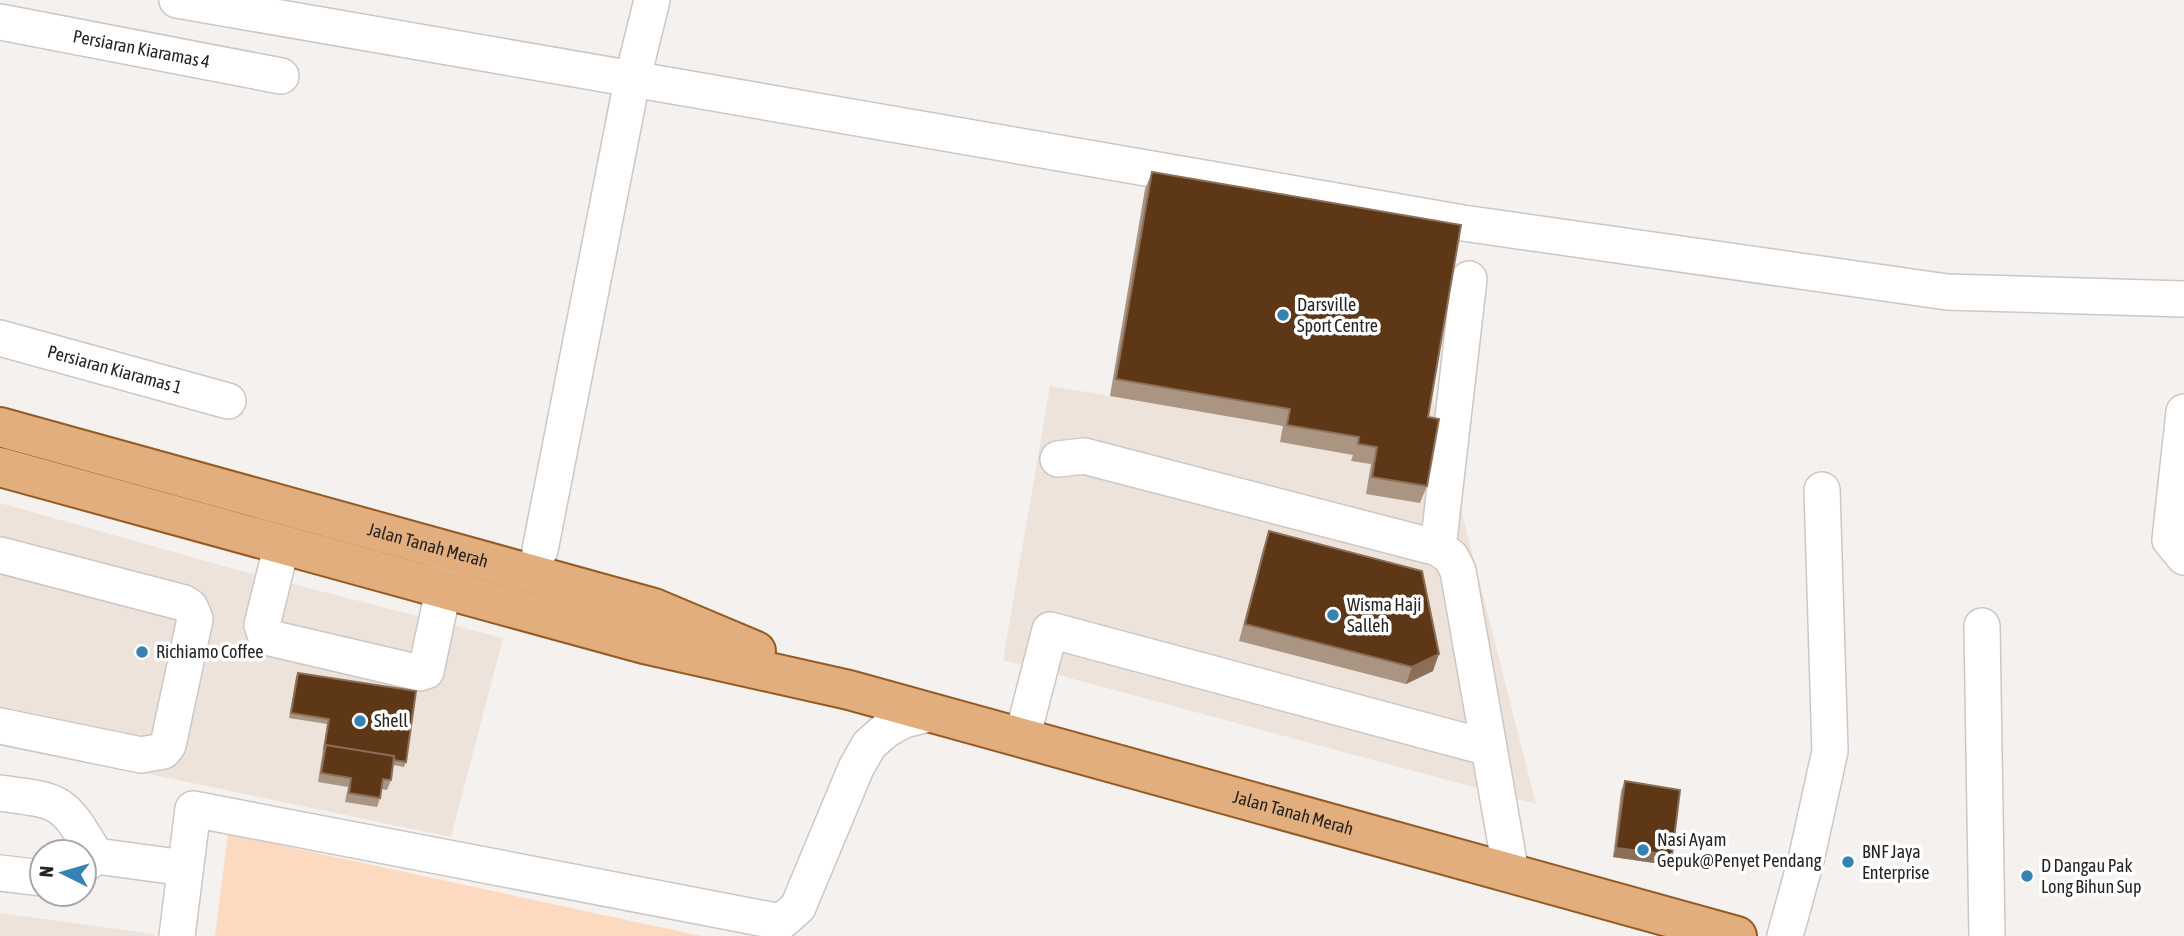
<svg xmlns="http://www.w3.org/2000/svg" width="2184" height="936" font-family="'Asap Condensed',sans-serif">
<rect width="100%" height="100%" fill="#f5f1ee"/>
<!-- built -->
<path fill="#eee3db" d="M 1145,189 L 1455,242 L 1430,387 L 1536,804 L 1003,660 L 1050,386 L 1110,396 Z
M 0,503 L 227,567 L 503,638 L 451,837 L 0,743 Z
M 0,913 L 154,934 L 154,936 L 0,936 Z"/>
<!-- green -->
<path fill="#fcd9bf" d="M 228,834 L 701,936 L 215,936 Z"/>
<g fill="none" stroke-linecap="round" stroke-linejoin="round">
<!-- minor casing -->
<g stroke="#ccc7c4" stroke-width="38">
<g id="minor">
<path d="M 177,0 L 1463,223 L 1947,292 L 2184,299"/>
<path id="s1" d="M 0,22 L 281,76"/>
<path id="s2" d="M 0,338 L 228,401"/>
<path d="M 2184,412 L 2170,540 L 2184,557"/>
<path d="M 1058,459 L 1084,456 L 1438,548 L 1451,557 L 1458,571 L 1511,873"/>
<path d="M 282,544 L 262,625 L 266,637 L 420,673 L 426,671 L 449,563"/>
<path d="M 1438,548 L 1469,279"/>
<path d="M 540,550 L 632,81 L 652,0"/>
<path d="M 0,555 L 184,603 L 190,607 L 195,619 L 168,745 L 163,751 L 141,755 L 0,726"/>
<path d="M 1982,626 L 1987,936"/>
<path d="M 1022,738 L 1050,630 L 1489,748"/>
<path d="M 0,793 C 64,801 63,801 96,856"/>
<path d="M 84,865 L 96,856 L 185,868"/>
<path d="M 0,873 L 42,878"/>
<path d="M 177,936 L 193,809 L 781,922 L 798,907 L 856,768 L 869,745 L 886,730 L 904,720 L 933,713"/>
<path d="M 1785,936 L 1806,860 L 1830,751 L 1822,490"/>
</g>
</g>
<!-- major casing -->
<g stroke="#945b25" stroke-width="42">
<g id="major">
<path id="s3" d="M 0,427 L 654,608 L 756,651"/>
<path id="s4" d="M 0,467 L 644,644 L 849,690 L 1737,936"/>
</g>
</g>
<!-- minor -->
<use href="#minor" stroke="#fff" stroke-width="35"/>
<!-- major -->
<use href="#major" stroke="#e2ae7d" stroke-width="38"/>
</g>
<!-- wall -->
<path fill="#aa9482" d="M 1152,172 L 1428,417 L 1427,486 L 1420,503 L 1366,494 L 1371,464 L 1351,461 L 1353,455 L 1280,442 L 1283,426 L 1110,396 L 1145,189 Z
M 1269,531 L 1433,671 L 1406,684 L 1239,641 L 1263,549 Z
M 298,673 L 406,762 L 404,767 L 393,765 L 391,780 L 387,790 L 382,789 L 380,798 L 377,807 L 345,802 L 348,787 L 318,782 L 327,724 L 289,718 L 296,677 Z
M 1625,781 L 1672,855 L 1668,865 L 1613,857 L 1621,791 Z"/>
<!-- shaded-wall -->
<path fill="#8b6f58" d="M 1439,654 L 1433,671 L 1406,684 L 1412,667 Z
M 1616,848 L 1672,855 L 1668,865 L 1613,857 Z"/>
<!-- building -->
<path fill="#5e3717" stroke="#8b6f58" stroke-width="2" d="M 1152,172 L 1461,225 L 1428,417 L 1439,419 L 1427,486 L 1372,477 L 1377,447 L 1358,444 L 1359,437 L 1287,425 L 1290,409 L 1116,379 Z
M 1269,531 L 1422,571 L 1439,654 L 1412,667 L 1245,624 Z
M 298,673 L 416,691 L 406,762 L 394,760 L 394,756 L 326,745 L 324,750 L 329,719 L 291,713 Z
M 326,745 L 394,756 L 391,780 L 383,779 L 380,798 L 349,793 L 351,778 L 321,773 Z
M 1625,781 L 1680,790 L 1672,855 L 1616,848 Z"/>
<!-- markers -->
<g fill="#3582b5" stroke="#fff" stroke-width="2.5">
<circle cx="1283" cy="315" r="7"/>
<circle cx="1333" cy="615" r="7"/>
<circle cx="142" cy="652" r="7"/>
<circle cx="360" cy="721" r="7"/>
<circle cx="1643" cy="850" r="7"/>
<circle cx="1848" cy="862" r="7"/>
<circle cx="2027" cy="876" r="7"/>
</g>
<g text-anchor="middle" stroke-width="7" stroke-linejoin="round" paint-order="stroke">
<!-- street labels -->
<g font-size="18" fill="#252422" stroke="#fff">
<text dy="6" stroke="none"><textPath href="#s1" startOffset="144">Persiaran Kiaramas 4</textPath></text>
<text dy="6" stroke="none"><textPath href="#s2" startOffset="119">Persiaran Kiaramas 1</textPath></text>
<text dy="6" stroke="none"><textPath href="#s3" startOffset="444">Jalan Tanah Merah</textPath></text>
<text dy="6" stroke="none"><textPath href="#s4" startOffset="1339">Jalan Tanah Merah</textPath></text>
</g>
<!-- poi labels -->
<g font-size="18" fill="#252422" stroke="#fff" text-anchor="start">
<text x="1297" y="311">Darsville<tspan x="1297" dy="21">Sport Centre</tspan></text>
<text x="1347" y="611">Wisma Haji<tspan x="1347" dy="21">Salleh</tspan></text>
<text x="156" y="658">Richiamo Coffee</text>
<text x="374" y="727">Shell</text>
<text x="1657" y="846">Nasi Ayam<tspan x="1657" dy="21">Gepuk@Penyet Pendang</tspan></text>
<text x="1862" y="858">BNF Jaya<tspan x="1862" dy="21">Enterprise</tspan></text>
<text x="2041" y="872">D Dangau Pak<tspan x="2041" dy="21">Long Bihun Sup</tspan></text>
</g>
</g>
<!-- north arrow -->
<g transform="translate(63 873) rotate(275)"><circle r="33" fill="#ffffff" stroke="#a8a7a7" stroke-width="2"/>
<path d="M0-5L12 26L0 18L-12 26Z" fill="#3582b5"/>
<text y="-10" font-size="19" font-weight="bold" text-anchor="middle" fill="#252422">N</text>
</g>
</svg>
